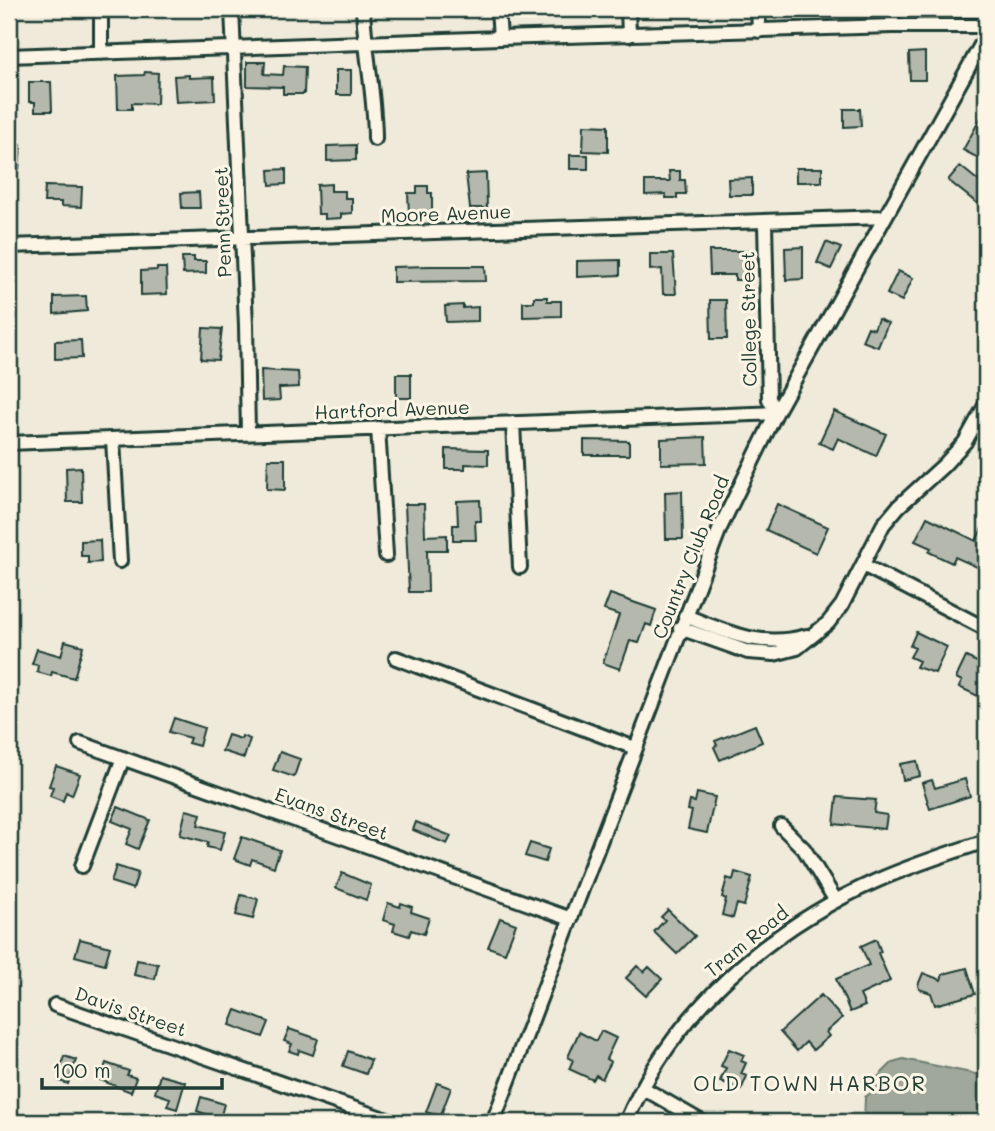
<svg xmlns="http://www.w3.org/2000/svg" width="995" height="1131" viewBox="0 0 995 1131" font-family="Mali,sans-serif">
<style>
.water{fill:#9fa89a;stroke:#6c7d71;stroke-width:2}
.building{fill:#b5b9ad;stroke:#1f3d34;stroke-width:2}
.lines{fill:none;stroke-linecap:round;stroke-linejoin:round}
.minor-casing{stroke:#1f3d34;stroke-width:18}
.minor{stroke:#fcf5e5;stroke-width:12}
.labels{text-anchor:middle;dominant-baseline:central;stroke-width:6;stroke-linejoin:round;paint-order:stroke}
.street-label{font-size:19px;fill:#1f3d34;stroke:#fcf5e5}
.neighbourhood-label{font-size:21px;letter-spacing:2px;fill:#1f3d34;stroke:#fcf5e5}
</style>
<rect width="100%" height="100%" fill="#efeada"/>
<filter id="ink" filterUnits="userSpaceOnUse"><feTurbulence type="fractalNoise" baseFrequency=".0143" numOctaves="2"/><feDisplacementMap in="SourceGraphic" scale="14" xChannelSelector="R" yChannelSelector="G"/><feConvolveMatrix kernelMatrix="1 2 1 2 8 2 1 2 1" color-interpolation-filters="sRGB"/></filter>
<g filter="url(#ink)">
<path class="water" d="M903 1059 986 1076V1122H864L865 1097 875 1090V1080L893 1062Z"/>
<path class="building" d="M925 52V80H910L909 53Z
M247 62H265L264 74 283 75 284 66 305 67 304 94H283V87L247 86Z
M336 70H351V95H336Z
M145 72 158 73 157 104 132 103V109H118L117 76 144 75Z
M189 75V78L214 77 215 100 176 102 174 76Z
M29 82H51L52 111H35V102H29Z
M844 109H860L861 126 844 127Z
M980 119 986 122V148L980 159 963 150Z
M584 125 608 126V152L583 151Z
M9 144 21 145 19 169 9 168Z
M356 145V160L327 161V146Z
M570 155H588V169H570Z
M960 166 986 187V194L978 204 948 180Z
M796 168H822V182H796Z
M286 169V184L270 185 269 170Z
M669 171H680V180H685L686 194H677V198H666V194L645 195V181H670Z
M486 173 487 208H470L466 174Z
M752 178V195H729L728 179Z
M331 184V191H345V198H352V213L341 214V218L325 219V214H318L317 185Z
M45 186 82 187 81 207 61 206V202H44Z
M417 186H428V193H432V213L409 214 408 193H417Z
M199 192 200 208H182L181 193Z
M826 242 841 248 831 269 817 263Z
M803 247V279L786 280 785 248Z
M709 251H750V280H735V275H710Z
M650 254H673L676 294H663L662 269 650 270Z
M182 257H194V261H206V273L183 274Z
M620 260V275L577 277V261Z
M430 266H485L486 281 393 282V267Z
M157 268H166L167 294 141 295V271L157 270Z
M898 271 913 278 902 301 887 294Z
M86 296 87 311 54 314V297Z
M534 297H547V301H561V316L523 317V302H534Z
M710 300H726L727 339H711Z
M463 305V308L478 307V321L446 322 445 306Z
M878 319 888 323 878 347 862 341 868 327 874 329Z
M203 328 222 329 218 360 201 359Z
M81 340 82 358 55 359V341Z
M261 370 298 372 299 387 279 388 280 400 262 401Z
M396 374H411V398H396Z
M834 411 886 434 876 456 838 438 833 449 819 443Z
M705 437 706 463 661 464V439Z
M584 440 629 441V455H584Z
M446 449 488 450V465L465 464V469H446Z
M268 459H285V490L267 489Z
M81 467 82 502H67L66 468Z
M682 491 683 539H666L665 492Z
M480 500 481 521H475L476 540H453V525H458L457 501Z
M405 504H424L425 536 447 535V550H427L428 592H409Z
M777 504 828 527 816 553 766 530Z
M927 517 976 541 986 520V571L955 557 952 563 929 552 931 548 915 541Z
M100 540 101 562 88 563V556H81V541Z
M610 594 656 610 651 626 646 624 639 643 630 641 620 669 603 663 619 615 604 610Z
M916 632 947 647 935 673 916 667 919 661 910 657 915 648 910 646Z
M65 641 83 646 74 678 52 672 51 676 37 672 38 665 32 664 37 649 61 656Z
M966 657 986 666V688L982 698 959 687 962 681 956 678Z
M174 718 204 728 199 746 188 743 190 738 169 732Z
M755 725 762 742 720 760 714 747 717 745 715 741Z
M228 735 241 739 242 736 250 739 244 758 222 751Z
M280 752 300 759 294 777 273 770Z
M917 761 920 776 903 780 900 764Z
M56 766 80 774 72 795 66 792 63 801 50 796 53 787 49 786Z
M965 779 970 796 930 809 922 783 932 780 935 788Z
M697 793 715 797 707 833 688 829 692 811 688 810 690 801 695 802Z
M837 797 876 800 874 813 887 815 885 829 834 824Z
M118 807 150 820 138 849 126 844 132 829 112 821Z
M186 810 201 814 198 825 225 832 220 850 207 847 208 842 180 835Z
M416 822 451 836 447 844 413 830Z
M242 837 280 850 274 867 252 859 250 865 234 859Z
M530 843 549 849 545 862 525 856Z
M116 866 138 873 133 889 111 882Z
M735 872 752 877 744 906 737 904 733 918 722 915 726 899 722 897 727 878 733 880Z
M342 873 371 885 366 900 336 888Z
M241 895 258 899 253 919 236 915Z
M388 903 400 907 401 903 412 907 411 912 429 918 424 934 411 930 409 936 393 931 395 924 383 920Z
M668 910 695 936 677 954 654 932 665 920 661 917Z
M500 918 516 924 505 953 488 947Z
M80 939 110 947 105 964 75 956Z
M876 939 881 952 878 953 890 981 860 995 865 1006 850 1012 836 979 869 965 861 946Z
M137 960 158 964 155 979 134 975Z
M637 966 644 972 649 967 662 979 646 996 626 978Z
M967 968 975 994 935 1005 931 993 919 989 918 985 923 973 941 980 943 974Z
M821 995 842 1018 826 1032 829 1036 813 1050 806 1042 797 1051 780 1032Z
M236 1010 269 1022 263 1037 230 1025Z
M289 1029 318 1039 313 1055 299 1050 298 1054 289 1051 292 1044 284 1041Z
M601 1031 616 1038 606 1059 611 1062 602 1079 596 1075 593 1080 569 1069 573 1060 568 1057 579 1032 596 1041Z
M729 1049 744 1055 741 1061 746 1063 741 1074 747 1076 741 1090 720 1081 726 1068 721 1066Z
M348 1051 371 1060 366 1074 343 1066Z
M64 1056 76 1060 68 1084 59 1081 62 1073 59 1072Z
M106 1063 129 1071 127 1075 136 1078 131 1092 100 1080Z
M160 1075 185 1082 177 1109 167 1106 170 1098 155 1093Z
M437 1083 451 1088 440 1117 426 1112Z
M201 1097 224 1104 220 1119 197 1111Z"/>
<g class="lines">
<defs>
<path id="minor" d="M101 9V53
M232 9 246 325 248 434
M363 9C365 53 375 95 375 139
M498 9 500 38
M628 9 629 35
M758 9 759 31
M892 26 893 9
M9 56 500 38 892 26H986
M9 246 885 217
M513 423 520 567
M378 428 386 555
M113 440 120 561
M9 443 776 413 769 399 765 223
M863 565 986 629
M685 616C729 632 760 649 807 636
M680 628 748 652 774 654 797 648 828 623 842 605 883 525 899 506 944 465 965 442 986 404
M396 658 635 748
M80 743 571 919
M781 826 804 849 836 901
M82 866 123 758
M55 1005 393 1122
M643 1088 702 1122
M493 1122 720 528 776 413 986 36
M626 1122C673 1012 768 929 876 881 912 865 949 853 986 841"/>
</defs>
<use href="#minor" class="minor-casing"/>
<use href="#minor" class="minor"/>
</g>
</g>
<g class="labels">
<g class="street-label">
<text transform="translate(446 213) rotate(-2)">Moore Avenue</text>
<text transform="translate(222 222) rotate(-92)">Penn Street</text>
<text transform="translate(748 319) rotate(-91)">College Street</text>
<text transform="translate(392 409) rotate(-2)">Hartford Avenue</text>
<text transform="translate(690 557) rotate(-68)">Country Club Road</text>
<text transform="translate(332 813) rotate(20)">Evans Street</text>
<text transform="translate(746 941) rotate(-39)">Tram Road</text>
<text transform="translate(131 1011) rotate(19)">Davis Street</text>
</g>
<g class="neighbourhood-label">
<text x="810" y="1082">OLD TOWN HARBOR</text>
</g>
</g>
<rect width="995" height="1131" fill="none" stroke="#fcf5e5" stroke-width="35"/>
<rect x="18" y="18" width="960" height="1096" fill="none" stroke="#1f3d34" stroke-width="2.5" filter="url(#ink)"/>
<path d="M42 1078v10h180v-10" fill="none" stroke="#1f3d34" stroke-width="3.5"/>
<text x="52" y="1078" font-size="21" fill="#1f3d34" stroke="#fcf5e5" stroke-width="5" paint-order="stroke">100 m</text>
</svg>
